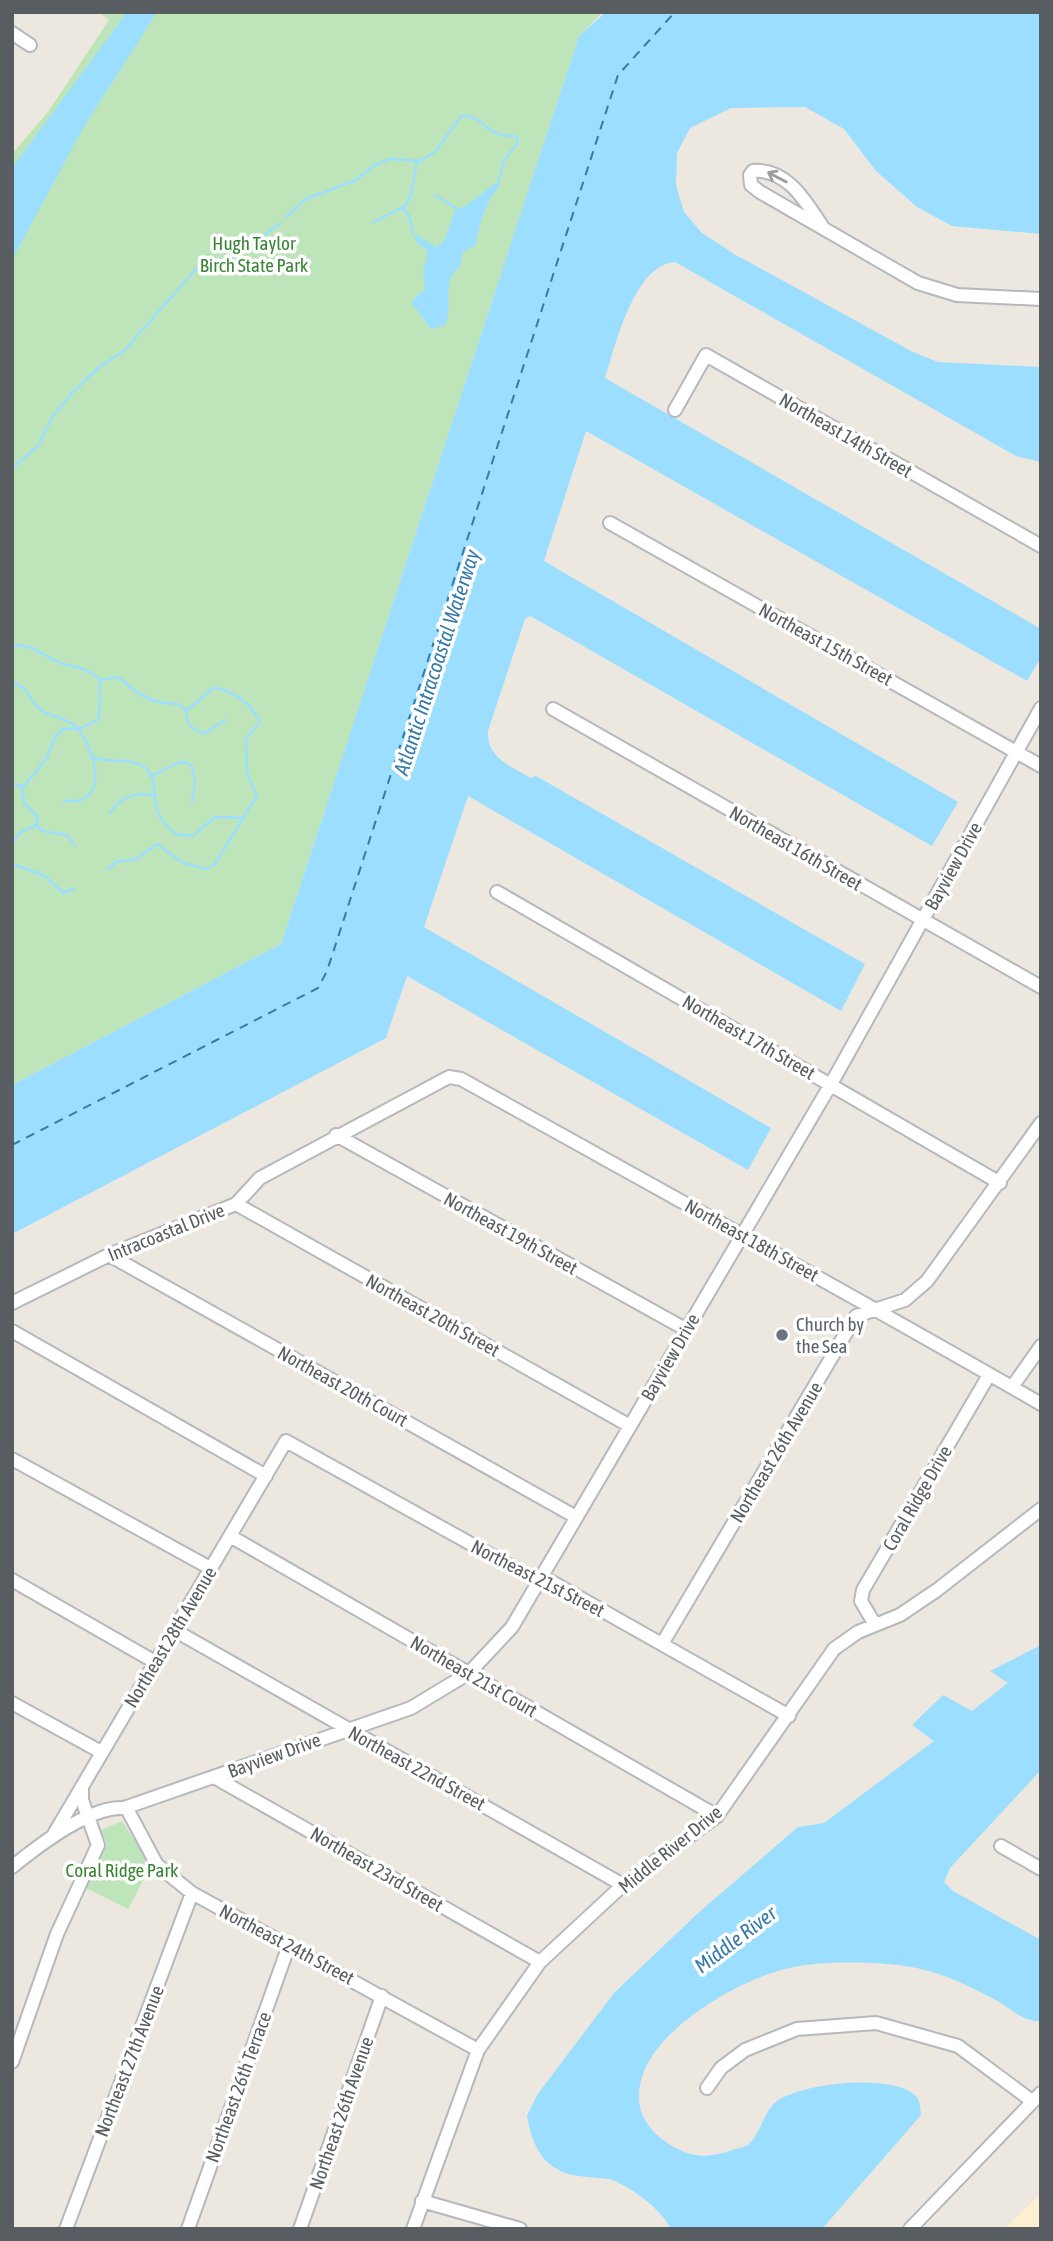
<svg xmlns="http://www.w3.org/2000/svg" width="1053" height="2241" viewBox="0 0 1053 2241" font-family="'Asap Condensed',sans-serif">
<style>
.commercial{fill:#feefd1}
.green{fill:#bee5ba}
.water{fill:#9cdeff}
.lines{fill:none;stroke-linecap:round;stroke-linejoin:round}
.stream{stroke:#9cdeff;stroke-width:2.5}
.ferry{stroke:#367aa9;stroke-width:2;stroke-dasharray:9 7;stroke-linecap:butt}
.minor-casing{stroke:#b5b8bd;stroke-width:16}
.minor{stroke:#fff;stroke-width:12}
.oneway{stroke:#9b9ea0}
.worship-dot{fill:#6b7280;stroke:#fff;stroke-width:2.5}
.labels{text-anchor:middle;dominant-baseline:central;stroke-width:7;stroke-linejoin:round;paint-order:stroke}
.park-label{font-size:19px;fill:#378532;stroke:#fff}
.street-label{font-size:19px;fill:#585d61;stroke:#fff}
.worship-label{font-size:19px;fill:#5b616d;stroke:#fff;text-anchor:start}
.water-label{font-size:21px;font-style:italic;fill:#367aa9;stroke:#fff}
</style>
<rect width="100%" height="100%" fill="#ece8df"/>
<path class="commercial" d="M1041 2193V2229H1004Z"/>
<path class="green" d="M99 12H603L579 36 281 944 12 1085V154L48 112 109 20Z
M122 1821 151 1866 128 1909 86 1888 107 1844 101 1830Z"/>
<path class="water" d="M127 12H157L82 130 12 260V168Z
M606 12H1041V234L952 226 917 207 876 171 844 129 805 107 731 108 690 128 677 153 676 185 684 212 702 233 736 255 913 352 938 362 1041 367V462L1016 456 675 262C634 265 616 344 605 378L1041 629V657L1027 681 586 431 544 561 958 802 932 846 557 631 530 616 525 619 488 731C487 758 510 766 531 778L536 776 865 964 841 1011 468 796 424 927 771 1128 748 1170 407 976 386 1038 12 1234V1085L281 944 579 36Z
M496 183 499 187C487 198 478 227 476 245L463 252 460 267C440 280 454 307 445 325L431 329 411 302 425 289 423 272 428 252 416 241 413 233 436 247 444 241 456 208 464 207Z
M1041 1645V1770L950 1868 944 1882 953 1891 1041 1940V2021C1024 2023 1009 2007 994 1999 973 1988 945 1974 921 1969 889 1961 821 1960 789 1968 740 1979 657 2027 642 2077 633 2107 644 2127 669 2144 692 2159 708 2158 733 2150 737 2148 745 2147 748 2145 761 2134 764 2110 777 2101 802 2083 891 2073 915 2095 921 2100 920 2108 921 2115L822 2229H671C660 2208 634 2189 612 2180 602 2177 590 2178 579 2176 545 2172 532 2147 527 2116L537 2095 614 1993 697 1914 798 1827 824 1823 934 1741 912 1725 943 1695 972 1711 1008 1683 990 1671Z"/>
<g class="lines">
<path class="stream" d="M435 195 456 208
M402 208 409 215 413 233
M286 217 306 199 356 180 373 166 390 159 420 161 436 151 461 116C479 114 484 129 498 134 503 136 512 135 517 137V144L504 160 498 185
M372 223 405 206 411 195 417 161
M12 468 38 446 52 418 71 394 98 368 125 350 195 270 226 264 279 224
M12 645C32 644 37 652 54 660 73 670 82 663 100 680
M100 680 119 677C130 688 144 699 160 702 170 705 178 700 186 711L213 688C232 689 252 704 260 722L246 738 247 773 257 796 214 865 207 869 183 863 157 844 137 859 116 862 108 869
M12 682C35 691 26 699 41 710 51 717 66 718 75 726 89 739 104 779 89 795 83 802 73 801 64 801
M186 712C186 725 193 729 204 734L225 720
M93 757C109 764 129 757 143 766 160 778 151 797 158 813 162 821 169 828 176 834L193 836 215 817 243 818
M150 776C159 773 163 770 171 766 199 751 196 785 192 801
M12 784 24 786 46 759 55 737 63 729 81 728 99 719 100 681
M110 813C122 795 134 793 155 795
M36 825 42 831 67 835 75 846
M14 842 19 833 36 825 38 817 24 803 22 787
M12 864 45 876 63 893 74 889"/>
<path class="ferry" d="M12 1145 318 988 327 971 618 75 675 12"/>
<defs>
<path id="minor" d="M12 33 30 45
M822 226C806 202 787 168 753 171L750 175 751 185 760 192 918 283 957 295 1041 299
M675 410 706 355 1041 546
M610 523 1041 766
M553 709 1041 987
M497 892 1000 1183
M336 1135 687 1330
M236 1204 630 1426
M109 1255 576 1517
M12 1303 109 1255 236 1204 260 1178 449 1077 461 1079C655 1187 849 1293 1041 1404
M12 1331 266 1476
M1012 1387 1041 1346
M12 1459 210 1568
M230 1536 717 1816
M12 1580 155 1662
M874 1623 861 1601 863 1590 989 1375
M174 1630 623 1885
M662 1644 856 1316 905 1300 927 1281 1041 1123
M12 1703 101 1752
M214 1777 540 1962
M126 1807 157 1865 192 1893 478 2050
M54 1834 286 1441 525 1574 543 1577 789 1716
M1001 1846 1041 1869
M12 1867C38 1846 89 1806 124 1808L411 1708 469 1673 512 1627 831 1084 1041 708
M12 2062 57 1934 98 1845 82 1800V1788
M707 2088 721 2068 745 2050 797 2029 876 2023 958 2046 1032 2101
M422 2201 520 2229
M66 2229 192 1893
M188 2229 289 1945
M300 2229 382 1996
M413 2229 478 2050 540 1962 623 1885 717 1816 834 1649 858 1632 900 1615 937 1590 1041 1509
M910 2229 1041 2093"/>
</defs>
<use href="#minor" class="minor-casing"/>
<use href="#minor" class="minor"/>
</g>
<defs><path id="oneway-shaft" d="M-6 0H5M1.5-3L5.5 0L1.5 3" fill="none" stroke-width="1.6" stroke-linecap="round" stroke-linejoin="round" transform="scale(1.75)"/></defs>
<use class="oneway" href="#oneway-shaft" transform="translate(777 177) rotate(-152)"/>
<circle class="worship-dot" cx="782" cy="1335" r="7"/>
<g class="labels">
<g class="park-label">
<text x="254" y="243">Hugh Taylor<tspan x="254" dy="22">Birch State Park</tspan></text>
<text x="122" y="1870">Coral Ridge Park</text>
</g>
<g class="street-label">
<text transform="translate(846 435) rotate(30)">Northeast 14th Street</text>
<text transform="translate(826 644) rotate(29)">Northeast 15th Street</text>
<text transform="translate(796 848) rotate(30)">Northeast 16th Street</text>
<text transform="translate(953 866) rotate(-61)">Bayview Drive</text>
<text transform="translate(749 1037) rotate(30)">Northeast 17th Street</text>
<text transform="translate(166 1232) rotate(-22)">Intracoastal Drive</text>
<text transform="translate(511 1233) rotate(29)">Northeast 19th Street</text>
<text transform="translate(752 1240) rotate(29)">Northeast 18th Street</text>
<text transform="translate(433 1315) rotate(29)">Northeast 20th Street</text>
<text transform="translate(670 1357) rotate(-60)">Bayview Drive</text>
<text transform="translate(343 1386) rotate(29)">Northeast 20th Court</text>
<text transform="translate(776 1452) rotate(-59)">Northeast 26th Avenue</text>
<text transform="translate(917 1498) rotate(-60)">Coral Ridge Drive</text>
<text transform="translate(538 1578) rotate(27)">Northeast 21st Street</text>
<text transform="translate(170 1637) rotate(-59)">Northeast 28th Avenue</text>
<text transform="translate(474 1676) rotate(30)">Northeast 21st Court</text>
<text transform="translate(274 1755) rotate(-20)">Bayview Drive</text>
<text transform="translate(417 1768) rotate(29)">Northeast 22nd Street</text>
<text transform="translate(670 1849) rotate(-39)">Middle River Drive</text>
<text transform="translate(377 1869) rotate(30)">Northeast 23rd Street</text>
<text transform="translate(287 1944) rotate(28)">Northeast 24th Street</text>
<text transform="translate(129 2061) rotate(-69)">Northeast 27th Avenue</text>
<text transform="translate(238 2087) rotate(-70)">Northeast 26th Terrace</text>
<text transform="translate(341 2113) rotate(-71)">Northeast 26th Avenue</text>
</g>
<g class="worship-label">
<text x="796" y="1324">Church by<tspan x="796" dy="22">the Sea</tspan></text>
</g>
<g class="water-label">
<text transform="translate(436 662) rotate(-72)">Atlantic Intracoastal Waterway</text>
<text transform="translate(735 1939) rotate(-37)">Middle River</text>
</g>
</g>
<rect width="1053" height="2241" fill="none" stroke="#585d61" stroke-width="28"/>
</svg>
